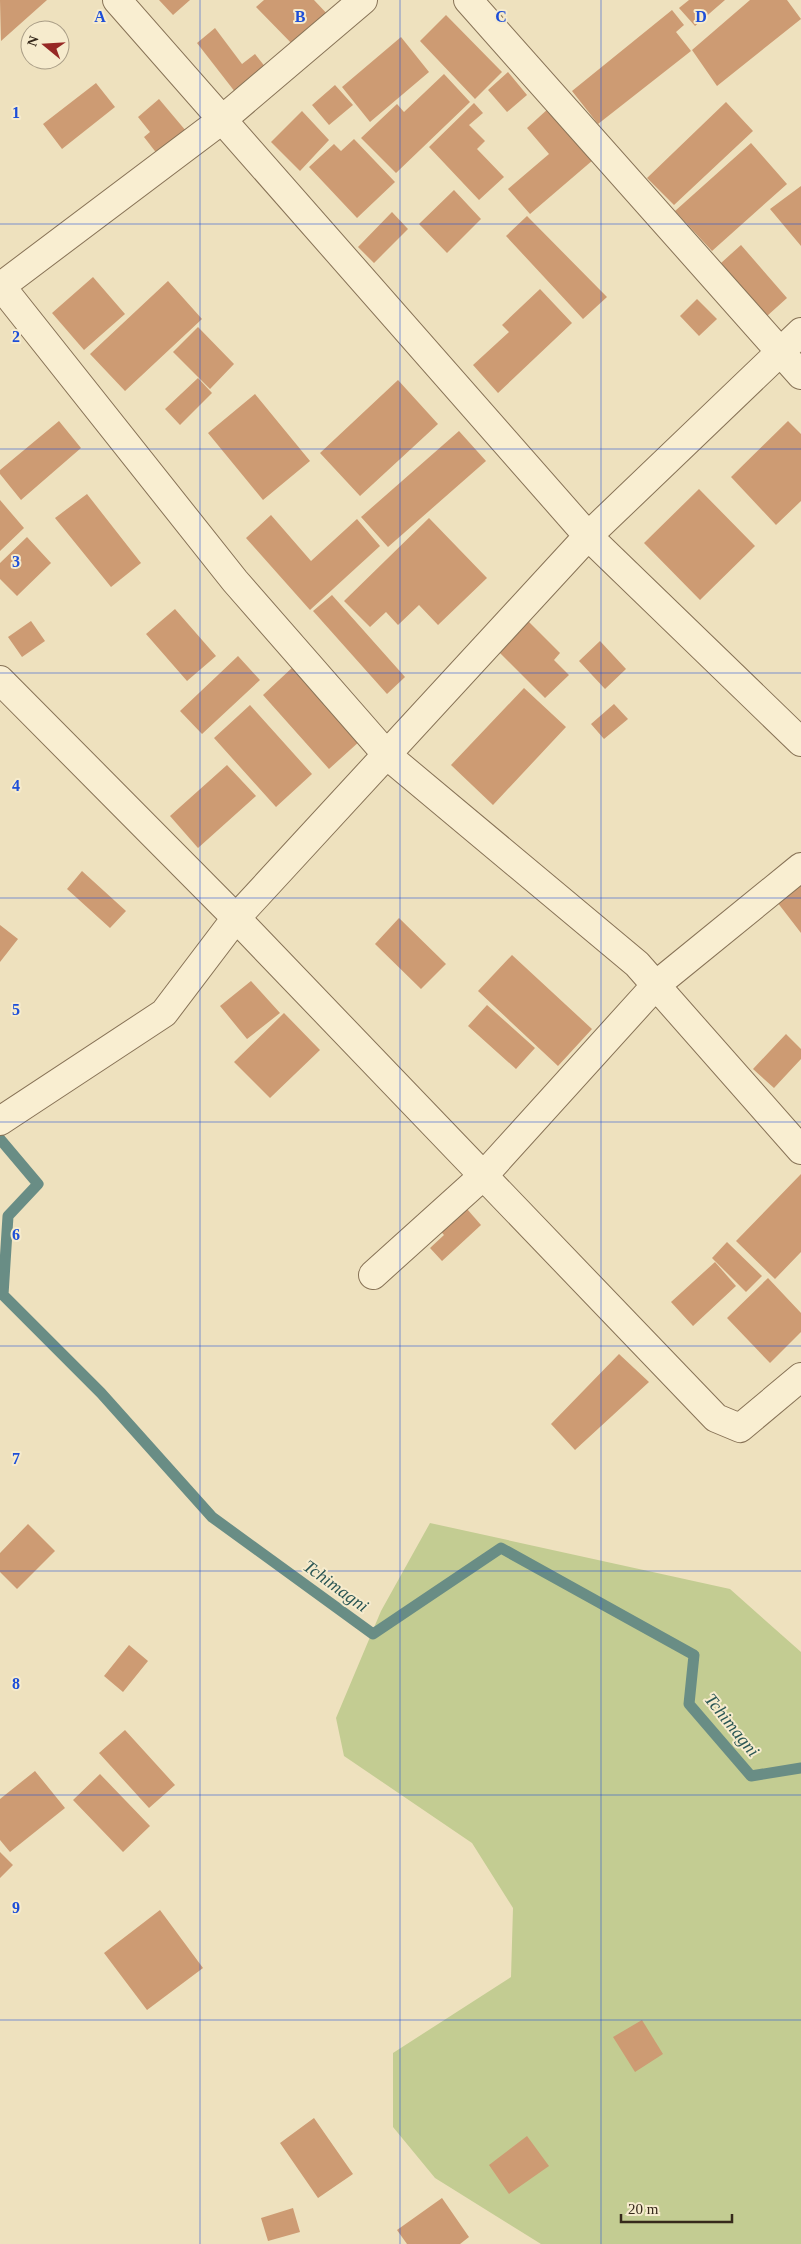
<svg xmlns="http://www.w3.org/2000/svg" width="801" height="2244" viewBox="0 0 801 2244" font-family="'Times New Roman',serif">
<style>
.green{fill:#c3cc92}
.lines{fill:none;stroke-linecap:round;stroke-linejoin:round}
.stream{stroke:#698d85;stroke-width:11}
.building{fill:#cd9b73}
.street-casing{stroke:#877256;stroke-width:30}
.street{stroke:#f9eed1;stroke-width:28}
.grid{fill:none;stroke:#1d4ed8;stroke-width:1;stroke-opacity:0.55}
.labels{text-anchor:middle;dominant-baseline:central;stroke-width:4;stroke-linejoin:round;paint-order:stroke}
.water-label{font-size:18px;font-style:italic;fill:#2a5654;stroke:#f6ebcd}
.grid-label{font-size:16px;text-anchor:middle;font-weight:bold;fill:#1d4ed8;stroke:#f6ebcd;stroke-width:4;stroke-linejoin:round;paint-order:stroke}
</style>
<rect width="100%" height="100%" fill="#eee1be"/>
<path class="green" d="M430 1523 730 1589 801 1652V2244H541L435 2178 393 2127V2053L511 1977 513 1908 472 1843 344 1756 336 1718 381 1611Z"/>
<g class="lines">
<path class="stream" d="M0 1139 38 1184 8 1216 3 1295 101 1393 212 1517 373 1634 501 1548 694 1655 689 1704 751 1776 801 1768"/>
</g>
<path class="building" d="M0 0H47L1 41Z
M159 0H190L173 15Z
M264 0H314L331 18 298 50 256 7Z
M689 0H725L695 26 679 8Z
M750 0H787L801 19 717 86 692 50Z
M672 10 684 25 676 32 691 51 598 124 572 91Z
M446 15 502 72 475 99 420 41Z
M215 28 242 64 255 54 270 73 239 97 197 43Z
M401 37 429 72 370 122 342 87Z
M508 72 527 95 507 112 488 90Z
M444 74 470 102 396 173 361 138 397 104 404 112Z
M96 83 115 107 62 149 43 124Z
M335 85 353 105 329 125 312 105Z
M159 99 186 131 158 155 144 137 150 132 138 117Z
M726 102 753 131 674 205 647 178Z
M474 103 483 113 469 125 485 141 477 149 504 177 479 200 429 147Z
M549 108 593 160 530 214 508 189 549 154 527 128Z
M302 111 329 140 300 171 271 142Z
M354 139 395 182 357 218 309 167 334 144 341 151Z
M751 143 787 184 712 251 675 211Z
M801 186V246L770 209Z
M454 190 481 219 447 253 419 224Z
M392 212 408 229 374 263 358 247Z
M527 216 607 297 583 319 506 236Z
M741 245 787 298 767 316 721 263Z
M93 277 125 314 84 350 52 313Z
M168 281 202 319 125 391 90 354Z
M540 289 572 323 498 393 473 365 509 332 502 325Z
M697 299 717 319 699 336 680 316Z
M198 327 234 364 210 389 173 352Z
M198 378 212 393 180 425 165 409Z
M398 380 438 424 360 496 320 453Z
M255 394 310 461 263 500 208 433Z
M59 421 81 448 21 500 0 474V470Z
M788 421 801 434V501L776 525 731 477Z
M459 431 486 461 388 547 361 517Z
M699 489 755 546 700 600 644 543Z
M87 494 141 563 111 587 55 518Z
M0 500 24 528 0 551Z
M271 515 311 561 357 519 380 546 310 610 246 538Z
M429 518 487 578 438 625 419 605 398 625 386 612 370 627 344 601Z
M27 537 51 563 17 596 0 579V563Z
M332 595 405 677 387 694 313 611Z
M175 609 216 656 187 681 146 634Z
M527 620 560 653 554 660 569 675 545 698 496 649Z
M31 621 45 641 22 657 8 637Z
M600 641 626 669 605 689 579 661Z
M238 656 260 680 202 734 180 711Z
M294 666 361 740 329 769 263 695Z
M524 688 566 727 493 805 451 765Z
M614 704 628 719 604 739 591 724Z
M250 705 312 774 276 807 214 738Z
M227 765 256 796 198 848 170 816Z
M82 871 126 911 110 928 67 889Z
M801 877V933L774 898Z
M399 918 446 964 421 989 375 944Z
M0 925 18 939 0 962Z
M512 955 592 1029 558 1066 478 991Z
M251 981 280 1013 247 1039 220 1006Z
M487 1005 535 1048 516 1069 468 1026Z
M284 1013 320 1050 270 1098 234 1062Z
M786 1034 801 1049V1059L774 1088 753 1069Z
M801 1174V1252L775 1279 736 1241Z
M460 1201 481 1225 442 1261 430 1248 444 1235 435 1225Z
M727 1242 762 1276 746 1292 712 1258Z
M715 1262 736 1286 693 1326 671 1302Z
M768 1278 801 1313V1332L770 1363 727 1318Z
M619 1354 649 1382 575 1450 551 1424Z
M28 1524 55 1551 17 1589 0 1572V1553Z
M129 1645 148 1661 123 1692 104 1676Z
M125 1730 175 1785 149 1808 99 1753Z
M35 1771 65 1808 10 1852 0 1840V1799Z
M100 1774 150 1826 123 1852 73 1800Z
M0 1852 13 1865 0 1878Z
M160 1910 203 1968 147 2010 104 1953Z
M642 2020 663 2054 635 2072 613 2037Z
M314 2118 353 2174 318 2198 280 2143Z
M527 2136 549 2166 509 2194 489 2165Z
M442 2198 469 2237 460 2244H407L397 2230Z
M293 2208 300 2232 268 2241 261 2218Z"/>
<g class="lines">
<defs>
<path id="street" d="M117 0 588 536 801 742
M468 0 801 375
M0 285 235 581 388 756 637 964 801 1150
M0 287 223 119 363 0
M0 680 236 918 716 1418 740 1428 801 1377
M0 1121 164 1013 236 918 588 536 801 332
M373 1275 484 1175 656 985 801 867"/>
</defs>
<use href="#street" class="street-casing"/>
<use href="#street" class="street"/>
</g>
<path class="grid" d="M200 0V2244M400 0V2244M601 0V2244M0 224H801M0 449H801M0 673H801M0 898H801M0 1122H801M0 1346H801M0 1571H801M0 1795H801M0 2020H801"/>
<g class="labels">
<g class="water-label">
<text transform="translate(336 1586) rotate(36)">Tchimagni</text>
<text transform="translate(732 1725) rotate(51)">Tchimagni</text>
</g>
</g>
<g class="grid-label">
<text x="100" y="22">A</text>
<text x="300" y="22">B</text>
<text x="501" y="22">C</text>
<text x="701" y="22">D</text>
<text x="16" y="118">1</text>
<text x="16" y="342">2</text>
<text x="16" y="567">3</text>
<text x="16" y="791">4</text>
<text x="16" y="1015">5</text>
<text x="16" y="1240">6</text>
<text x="16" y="1464">7</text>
<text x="16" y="1689">8</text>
<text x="16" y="1913">9</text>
</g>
<g transform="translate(45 45) rotate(288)"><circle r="24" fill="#f6ebcd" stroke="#a99d86"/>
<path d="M0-4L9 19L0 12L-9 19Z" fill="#962825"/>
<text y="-8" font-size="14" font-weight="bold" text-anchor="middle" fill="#36291b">N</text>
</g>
<path d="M621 2214v8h111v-8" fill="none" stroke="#36291b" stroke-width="2.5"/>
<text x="628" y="2214" font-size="15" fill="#36291b" stroke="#f6ebcd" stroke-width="4" paint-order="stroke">20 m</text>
</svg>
